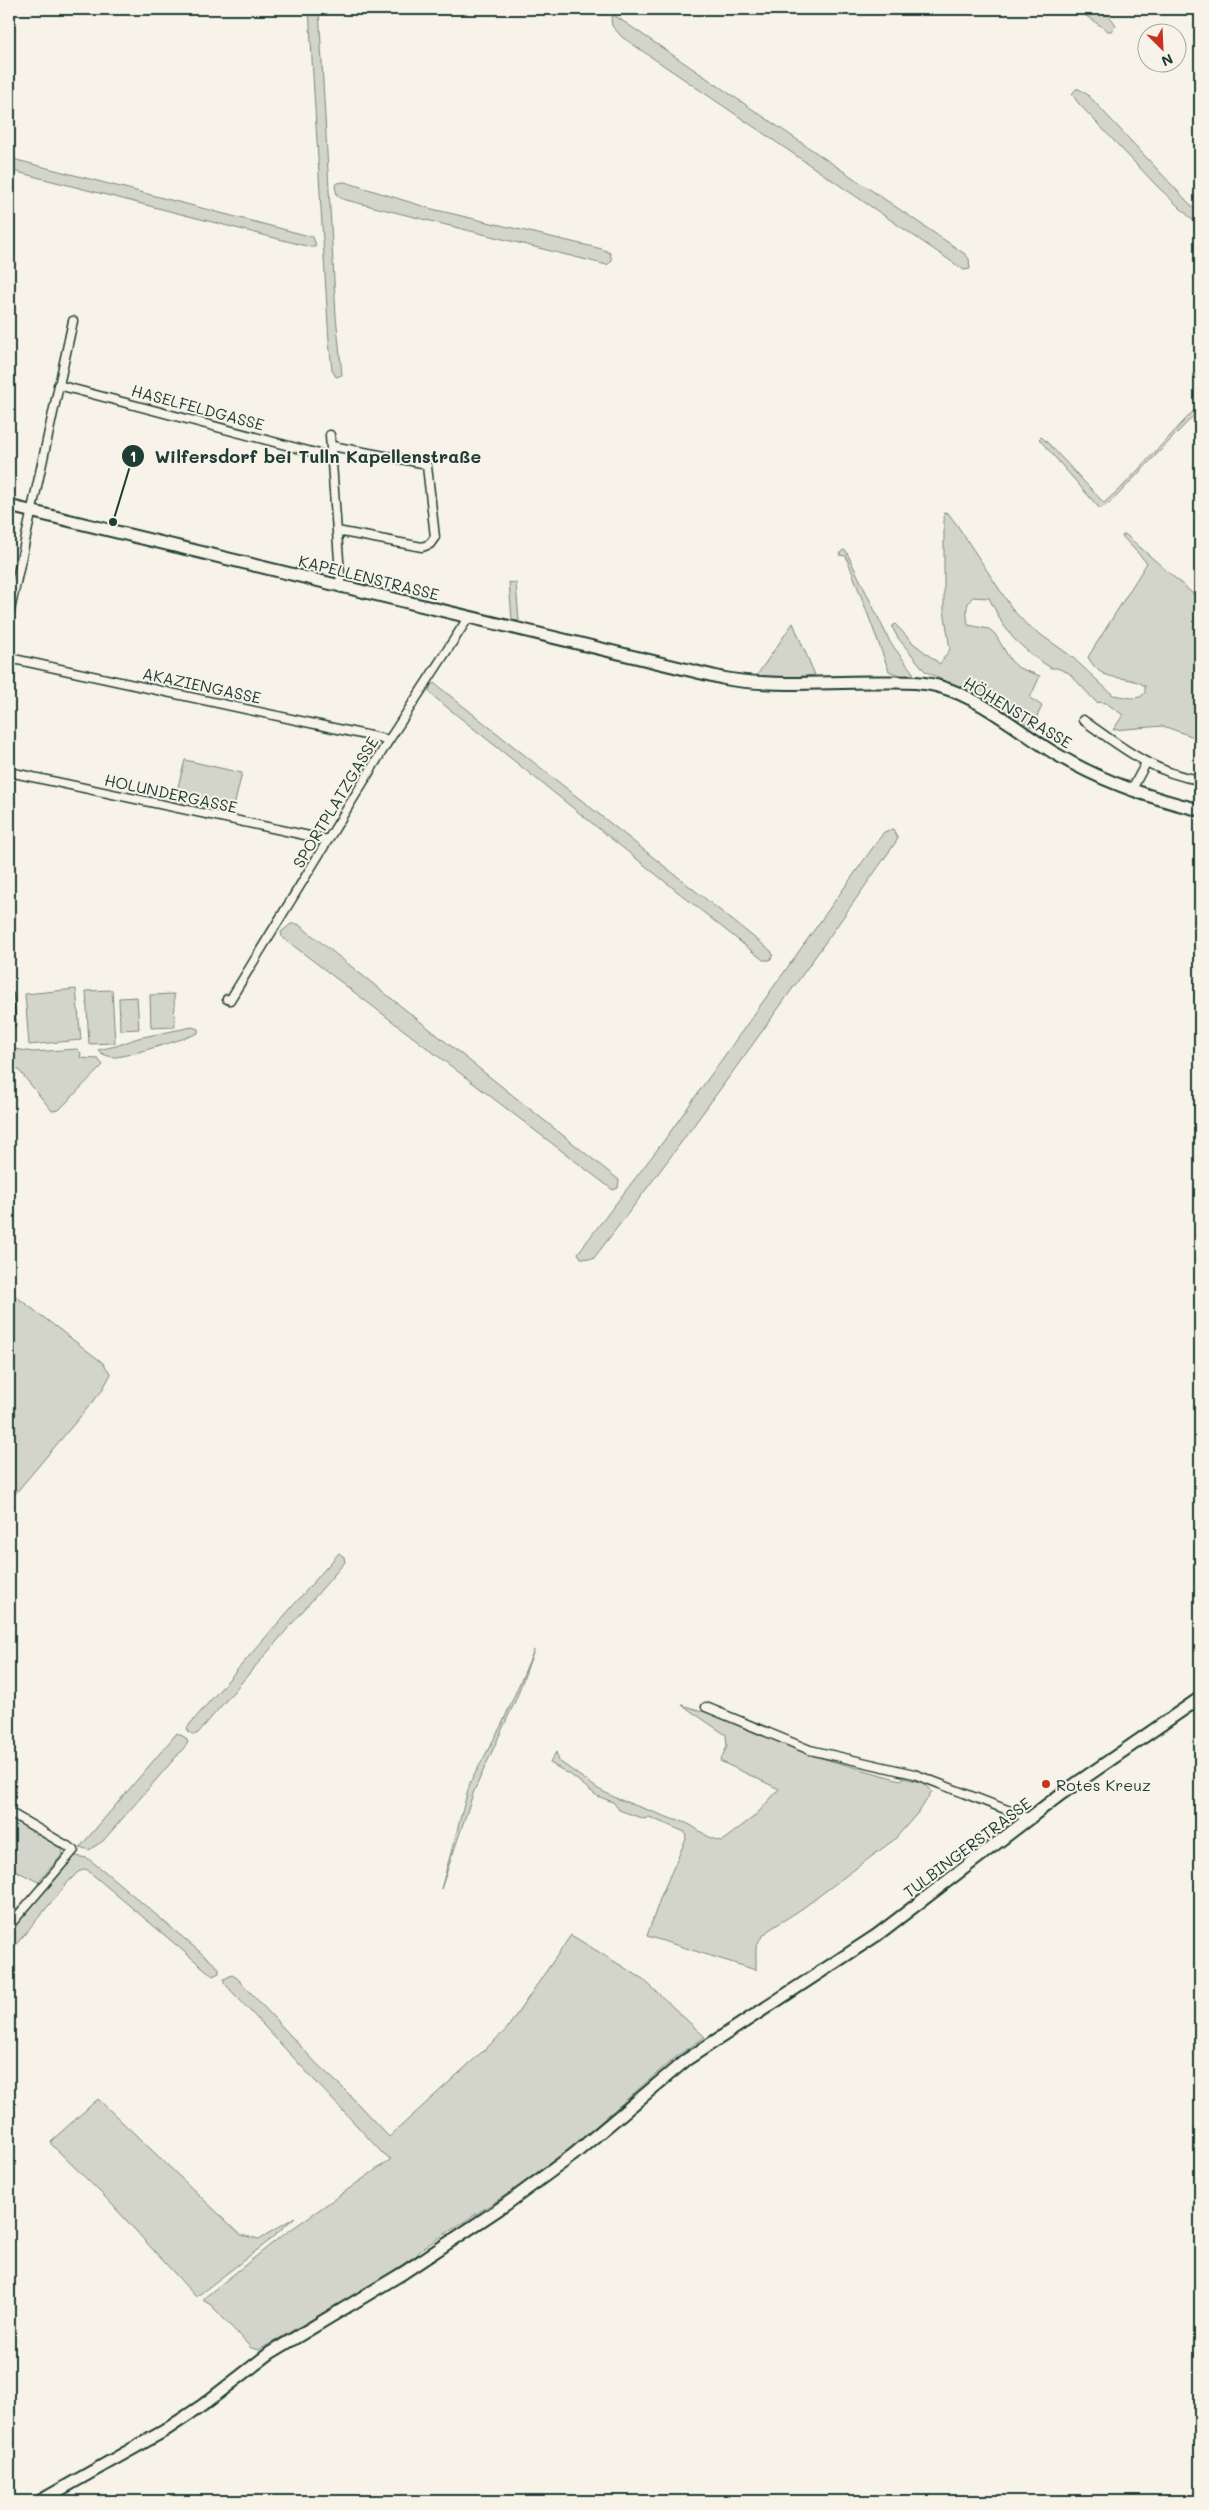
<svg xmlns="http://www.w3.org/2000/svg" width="1209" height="2510" viewBox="0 0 1209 2510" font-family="Mali,sans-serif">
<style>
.green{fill:#d3d5ca;stroke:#79897f}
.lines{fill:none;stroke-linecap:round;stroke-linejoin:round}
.street-casing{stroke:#1f3d34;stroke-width:11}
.secondary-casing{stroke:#1f3d34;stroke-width:15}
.street{stroke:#f7f3e8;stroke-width:8}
.secondary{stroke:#f7f3e8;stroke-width:11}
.poi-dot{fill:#c8321e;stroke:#f7f3e8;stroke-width:2}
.labels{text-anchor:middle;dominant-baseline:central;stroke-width:4;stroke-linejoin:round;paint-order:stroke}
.street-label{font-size:16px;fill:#1f3d34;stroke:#f7f3e8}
.poi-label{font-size:16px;fill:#1f3d34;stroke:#f7f3e8;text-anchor:start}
.leader{fill:none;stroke:#1f3d34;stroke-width:2}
.callout-dot{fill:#1f3d34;stroke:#f7f3e8;stroke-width:2}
.mark-label{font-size:15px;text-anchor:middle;font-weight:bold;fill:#fff}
.callout-label{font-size:18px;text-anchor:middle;font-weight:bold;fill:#1f3d34;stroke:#f7f3e8;stroke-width:4;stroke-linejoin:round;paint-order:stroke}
</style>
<rect width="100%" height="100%" fill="#f7f3e8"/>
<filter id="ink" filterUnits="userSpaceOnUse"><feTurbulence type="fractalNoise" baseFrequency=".02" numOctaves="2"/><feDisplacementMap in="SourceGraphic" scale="10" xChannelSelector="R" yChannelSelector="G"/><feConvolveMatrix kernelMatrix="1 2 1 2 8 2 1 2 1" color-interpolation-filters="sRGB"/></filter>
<g filter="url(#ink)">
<path class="green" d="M309 9H319L336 316 342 375 336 377 332 370 329 341Z
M1076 9C1090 9 1109 9 1116 26L1111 31H1108Z
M614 15 965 254 969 259 970 269 964 270 622 37 612 26 611 18Z
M1076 89H1079L1088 95 1200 215V227L1157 186 1079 104 1072 94Z
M9 158 313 237 316 245 315 247H310L9 170Z
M345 182 432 209 602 249 610 253 612 261 607 265 342 199 337 195 335 186 337 183Z
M1200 404V409L1112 501 1100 509 1039 439 1041 437 1046 441 1104 503 1124 485Z
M944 512 948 513 957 525 1013 610 1027 625 1071 656 1113 695 1132 698 1140 697 1145 693V686C1124 672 1103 686 1088 657L1147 563 1122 536 1125 534 1200 600V732L1194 737 1163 726 1113 730 1123 715 1106 703 1096 702 1069 673 1057 668H1051L1033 656 1014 639 1002 623 989 598 973 597C964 604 967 615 968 625L989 629 995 634 1011 661 1019 668 1040 676 1030 698 1042 706 1032 727 925 671 898 638 892 627 895 624 913 643 940 664 950 649 944 610Z
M843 550 846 551 890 642 914 674 901 676 889 671 846 556 839 555Z
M509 582 516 583 519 621 512 620Z
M793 623 815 675 766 680 755 678Z
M434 683 771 951 773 955 770 960H763L438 700 429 692 430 686Z
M185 760 242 773 232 815 174 802Z
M893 829 898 839C800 979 701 1119 597 1254L593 1259 581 1258 578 1253 663 1142 884 832Z
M291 924H298L619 1180 618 1188 613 1190 282 937 281 932Z
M76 989 81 1040 29 1045 25 994Z
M112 990 115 1043 89 1044 86 991Z
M174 994 175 1027 151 1028 150 995Z
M137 997 139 1029 120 1030 119 998Z
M192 1027 198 1029V1033C192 1037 121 1058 115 1057 109 1057 101 1054 98 1050L116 1046 138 1038Z
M9 1048 33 1052 77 1049 81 1053 80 1058 98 1059 103 1065 59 1110 52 1111 18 1069 12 1071 9 1069Z
M9 1291 102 1362 111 1374 101 1392 9 1501Z
M339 1553 344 1557 345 1562 198 1733 194 1735 189 1732 187 1728 190 1724Z
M534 1650 516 1699 474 1791 441 1889 470 1783 502 1724Z
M682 1705 722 1717 814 1756 900 1780 904 1778 924 1783 932 1791 921 1809 895 1839 803 1908 769 1930 760 1939 756 1947V1970L647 1936 661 1896 686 1839 685 1832 649 1817 644 1819 619 1810 613 1802 597 1796 571 1775 550 1763 556 1752 559 1761 598 1789 618 1799 675 1820C693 1821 705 1840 722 1841L755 1816 779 1789 720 1761 727 1746 726 1735Z
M177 1733 186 1738 188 1743 103 1841 89 1850 80 1847Z
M9 1817 62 1849 63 1854 38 1882 9 1867Z
M76 1856 87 1858 103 1870 219 1968V1973L213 1976 86 1869 78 1872 69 1881 9 1953V1930L73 1857Z
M571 1935 643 1979 705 2037 677 2056 574 2145 515 2189 420 2250 417 2255 373 2284 259 2350 251 2348 211 2305 204 2301V2298L279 2238 391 2159 384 2155 224 1983V1979L232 1975 237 1978 317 2064 343 2088 389 2137 506 2030Z
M98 2099 241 2235 259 2239 295 2217 265 2244 196 2297 106 2198 51 2144V2141Z"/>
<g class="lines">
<defs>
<path id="street" d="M58 385 331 457
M330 435 341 588
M332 446 422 463 427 466 435 537 430 544 422 547 337 531
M9 615 73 321
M9 658 389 740
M1083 720C1121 747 1153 773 1200 780
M9 772 328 840
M1131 791 1146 763
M9 996 11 1023
M227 999 230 1000 389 740 468 618
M706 1707 810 1750 914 1774 1031 1819
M9 1812 74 1850 9 1926"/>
<path id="secondary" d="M9 506 722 678C775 688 828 681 881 682 901 682 922 681 941 687 981 698 1021 733 1056 754 1101 781 1150 798 1200 810
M40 2501 164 2431 203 2405 270 2353 403 2273 505 2205 573 2155 686 2060 877 1935 1061 1794 1200 1698"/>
</defs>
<use href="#street" class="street-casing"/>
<use href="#secondary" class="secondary-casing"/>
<use href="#street" class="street"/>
<use href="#secondary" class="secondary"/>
</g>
</g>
<circle class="poi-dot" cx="1046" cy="1784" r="5"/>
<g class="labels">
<g class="street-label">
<text transform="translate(198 407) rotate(15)">HASELFELDGASSE</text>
<text transform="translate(369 577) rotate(14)">KAPELLENSTRASSE</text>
<text transform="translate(202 685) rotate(12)">AKAZIENGASSE</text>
<text transform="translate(1018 712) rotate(31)">HÖHENSTRASSE</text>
<text transform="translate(171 793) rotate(12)">HOLUNDERGASSE</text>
<text transform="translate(335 802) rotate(-59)">SPORTPLATZGASSE</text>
<text transform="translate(967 1847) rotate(-37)">TULBINGERSTRASSE</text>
</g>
<g class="poi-label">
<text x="1056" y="1784">Rotes Kreuz</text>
</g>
</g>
<path class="leader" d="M113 522L133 456"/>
<g class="callout-dot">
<circle cx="113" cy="522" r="5"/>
<circle cx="133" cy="456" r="12"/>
</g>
<g class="mark-label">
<text x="133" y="462">1</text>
</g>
<g class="callout-label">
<text x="318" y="463">Wilfersdorf bei Tulln Kapellenstraße</text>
</g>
<rect width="1209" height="2510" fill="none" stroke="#f7f3e8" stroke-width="30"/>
<rect x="15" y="15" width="1179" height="2480" fill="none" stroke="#1f3d34" stroke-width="2" filter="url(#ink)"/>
<g transform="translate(1162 48) rotate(156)"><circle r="24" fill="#f7f3e8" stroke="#a1aaa0"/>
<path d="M0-4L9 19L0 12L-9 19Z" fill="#c8321e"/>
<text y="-8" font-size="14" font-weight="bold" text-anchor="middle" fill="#1f3d34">N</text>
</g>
</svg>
